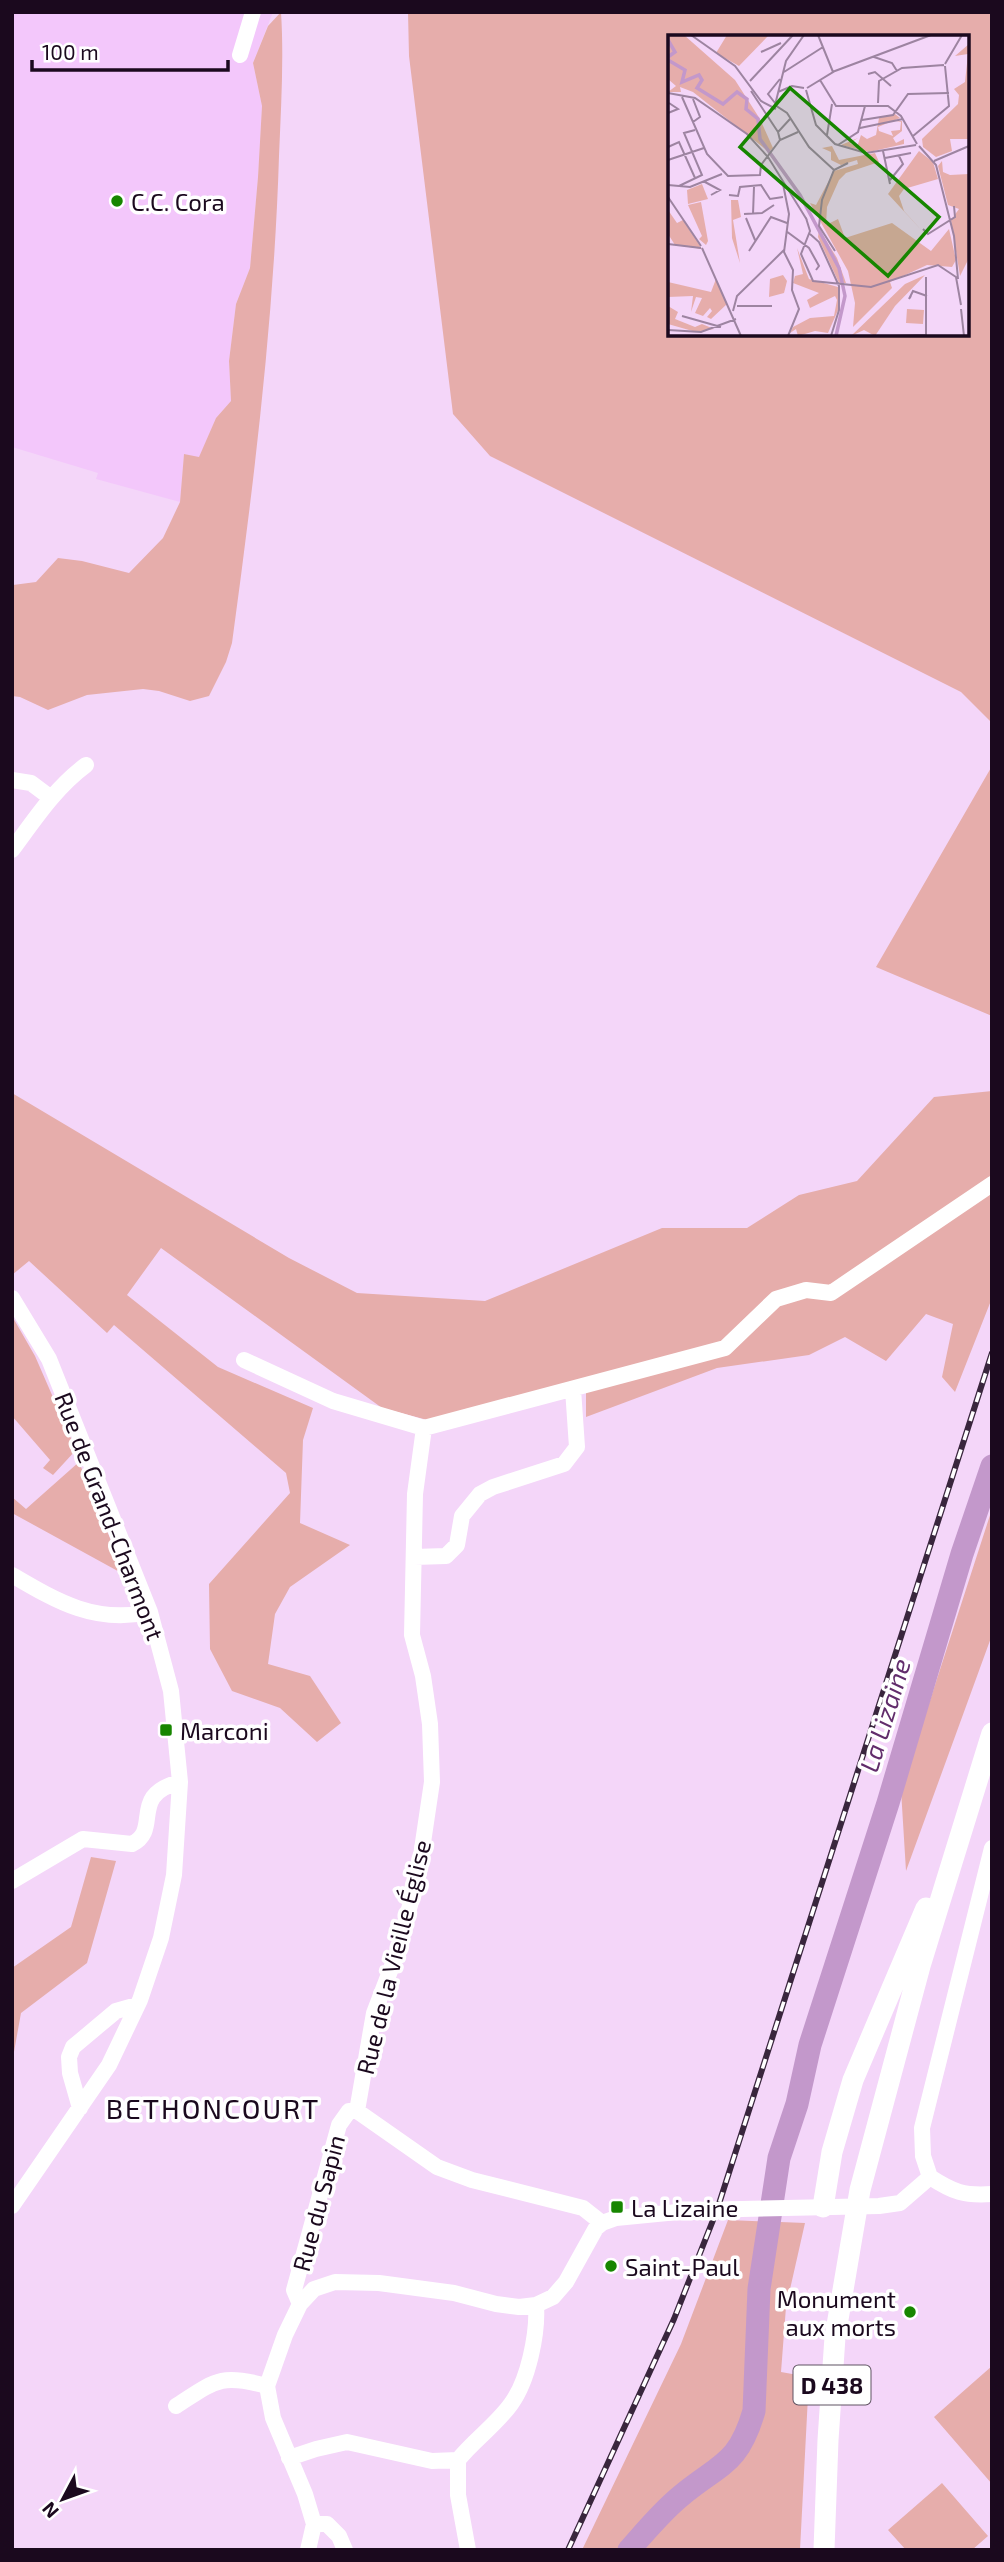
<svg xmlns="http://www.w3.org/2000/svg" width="1004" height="2562" viewBox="0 0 1004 2562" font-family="'Exo 2',sans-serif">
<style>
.built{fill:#f3c7fb}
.green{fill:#e6adab;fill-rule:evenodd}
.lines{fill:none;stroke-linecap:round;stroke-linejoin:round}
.river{stroke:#c398cb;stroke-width:23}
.minor{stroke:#fff;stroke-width:16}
.major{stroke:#fff;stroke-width:21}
.rail-casing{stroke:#39263d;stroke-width:6}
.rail{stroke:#fff;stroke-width:3.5;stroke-dasharray:10;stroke-linecap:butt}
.poi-dot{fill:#178600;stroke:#fff;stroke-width:2.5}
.labels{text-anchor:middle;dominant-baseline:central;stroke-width:7;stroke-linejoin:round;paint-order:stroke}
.shield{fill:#fff;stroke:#5f5362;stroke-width:2}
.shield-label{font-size:23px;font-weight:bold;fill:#1b091e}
.poi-label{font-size:24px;fill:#1b091e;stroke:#fff;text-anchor:start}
.street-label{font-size:24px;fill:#1b091e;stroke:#fff}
.water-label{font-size:26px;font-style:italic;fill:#622d6c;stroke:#fff}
.quarter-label{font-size:28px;letter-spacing:2px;fill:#1b091e;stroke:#fff}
.inset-river{fill:none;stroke:#c398cb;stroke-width:3.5}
.inset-road{fill:none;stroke:#9d84a1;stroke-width:2}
.view{fill:#178600;fill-opacity:0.15;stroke:#178600;stroke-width:3.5}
.inset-edge{fill:none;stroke:#1b091e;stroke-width:3.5}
</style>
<rect width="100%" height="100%" fill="#f4d6f9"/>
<path class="built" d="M12 12H273L253 63 262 106 258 177 250 268 236 304 229 361 231 401 216 418 199 458 184 454 180 502 96 479 98 473 12 447Z"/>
<path class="green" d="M281 12C284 59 281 108 279 156 274 319 254 481 232 643L226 662 209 696 190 701 159 691 143 689 87 695 48 710 20 697 12 696V579L13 585 36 582 58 558 82 561 129 573 163 538 180 502 184 454 199 457 216 418 231 401 229 361 236 304 250 268 258 177 262 106 253 63 268 26Z
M408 12H992V723L961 692 490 456 453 414 409 56ZM670 37H967V334H670Z
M992 766V1016L876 967Z
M992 1091V1298L955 1392 942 1377 953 1324 926 1314 886 1361 845 1337 809 1355 717 1368 586 1417V1382L435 1422 382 1408 161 1248 127 1295 218 1367 313 1408 303 1440 300 1523 350 1545 290 1587 275 1614 268 1664 310 1676 341 1723 317 1742 280 1708 232 1691 210 1649 209 1584 290 1493 286 1473 114 1325 107 1333 29 1261 12 1275V1093L289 1258 357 1293 485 1301 662 1228H747L799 1195 857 1181 934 1097Z
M12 1316 35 1356 76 1450 53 1475 43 1468 50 1460 12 1416Z
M79 1462 125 1575 12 1513V1497L26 1509Z
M992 1509V1635L906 1871 901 1790Z
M91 1857 116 1861 87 1963 21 2013 12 2063V1968L71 1927Z
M728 2220 805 2223 786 2307 781 2372 809 2377 800 2550H582L681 2344Z
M992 2366V2484L934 2417Z
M942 2483 988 2536 972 2550H906L888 2530Z"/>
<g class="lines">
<path class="river" d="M629 2550C646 2531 662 2511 682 2495 721 2463 738 2465 754 2411L759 2289 779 2158 797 2104 810 2045 888 1803 962 1554 992 1466"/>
<path class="minor" d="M240 55 253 12
M12 780 31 783 51 798
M12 850C35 819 55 788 86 765
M12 1298 49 1359 150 1612 171 1691 180 1782 174 1875 161 1938 140 2000 109 2065 12 2206
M244 1360 333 1401 424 1428 725 1348 776 1299 806 1290 831 1293 992 1184
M414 1557 446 1556 457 1545 462 1516 480 1494 493 1487 564 1464 577 1447 573 1389
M12 1575C58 1602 95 1624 150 1612
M12 1881 83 1839 132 1844C162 1829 128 1795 180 1782
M80 2108 70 2073 69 2057 73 2047 116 2011 137 2005
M357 2111 374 2013 397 1953 418 1876 432 1782 430 1724 423 1676 412 1635 415 1494 424 1428
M357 2111 437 2167 472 2180 583 2208 602 2223
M930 2177 923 2156 922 2128 992 1848
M930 2177C953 2192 964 2196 992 2194
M300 2304 294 2290 339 2125 349 2111H357
M176 2406C215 2381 220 2373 267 2386
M289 2458 316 2449 347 2442 432 2461 458 2460
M314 2524H327L339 2536 345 2550
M308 2550 314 2524 305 2494 273 2418 267 2386 285 2335 300 2304 314 2289 335 2282 379 2283 454 2293 496 2304 519 2307 536 2305 553 2297 566 2282 596 2228 602 2223 616 2218 698 2210 879 2206 900 2203 930 2177
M468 2550 458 2495V2460C474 2440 496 2425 511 2404 528 2381 538 2334 536 2305"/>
<path class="major" d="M823 2207 832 2152 853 2080 926 1908
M824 2550 828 2440 835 2337 860 2190 920 1966 992 1733"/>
<defs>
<path id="rail" d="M568 2550 674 2319 717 2210 992 1353"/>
</defs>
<use href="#rail" class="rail-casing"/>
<use href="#rail" class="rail"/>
</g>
<g class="poi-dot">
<circle cx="117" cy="201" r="7"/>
<rect x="159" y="1723" width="14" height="14" rx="3.5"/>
<rect x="610" y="2200" width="14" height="14" rx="3.5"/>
<circle cx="611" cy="2266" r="7"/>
<circle cx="910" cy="2312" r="7"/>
</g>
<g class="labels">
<rect class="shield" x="793.5" y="2365.5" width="77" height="39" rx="5"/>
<g class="shield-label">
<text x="832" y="2385">D 438</text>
</g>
<g class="poi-label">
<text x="131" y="201">C.C. Cora</text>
<text x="180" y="1730">Marconi</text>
<text x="631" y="2207">La Lizaine</text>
<text x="625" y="2266">Saint-Paul</text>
<text x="896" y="2298" text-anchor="end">Monument<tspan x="896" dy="28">aux morts</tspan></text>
</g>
<g class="street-label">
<text transform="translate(110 1516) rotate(69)">Rue de Grand-Charmont</text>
<text transform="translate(393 1957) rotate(-76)">Rue de la Vieille Église</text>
<text transform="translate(318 2203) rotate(-75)">Rue du Sapin</text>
</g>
<g class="water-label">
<text transform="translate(884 1715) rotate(-73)">La Lizaine</text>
</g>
<g class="quarter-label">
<text x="213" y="2108">BETHONCOURT</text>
</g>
</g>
<g transform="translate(668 35)">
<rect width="301" height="301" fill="#f4d6f9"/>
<path d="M0 0H16L67 45 92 84 105 113 101 117 25 57 12 52 13 57H0L8 51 0 44ZM59 0H112L100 1 71 31 48 18ZM301 9V104H282L284 116 268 122 255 112 254 104 290 69 291 60 286 54 297 47 300 19 287 21ZM227 79 232 83 210 92 211 96 225 101 223 96 232 95 233 87H228L234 86V96L225 103 228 108 236 104V109L201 117 173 110 190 103 182 108 189 112 193 100 199 104 208 100 211 83ZM164 111 171 125 207 118 211 127 178 138 171 145 159 172 158 190 170 184 177 203 224 188 263 216 281 194 288 225 284 232 259 230 222 247 224 253 185 292 187 268 180 236 142 168 148 170 166 136 190 129 189 125 173 130 163 125V117L154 113ZM251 116 265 127 270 144 236 154 231 161 236 176 256 198 220 159ZM274 126 275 137 282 140 301 139V223L292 241 283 185 291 174 280 170 270 131ZM34 149 40 164 20 169 19 155ZM63 165H70L73 182 65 185 72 228 64 203ZM33 167 40 206 38 210 31 204 34 201 20 170ZM0 175 9 188 15 185 34 214 7 210 0 199ZM151 194 169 223 178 248H171L150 202ZM129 213 141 244 170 252 171 273 160 298 147 296 130 301 128 294 122 298 125 292 142 283 166 281 169 265 167 261 142 273 139 265 151 258 125 248 127 241 135 239ZM115 240 119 246 116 258 101 262 102 244ZM257 240 227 271 207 301 196 295 183 301 237 249ZM48 244 59 269 43 284 39 282 44 276 42 273 35 281 27 278 34 263 28 262 23 277 25 261 0 262V247L43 257ZM0 271 10 277 7 284 27 292 34 289 46 294 28 297 0 289ZM239 274 256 275 255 289 238 288Z" fill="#e6adab"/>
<path class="inset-river" d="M0 5 7 17 0 22M0 25 17 35 14 47 31 40 34 45 29 53 55 69 69 57 79 64 78 74 90 84 92 104 132 160 171 233 177 261 168 301"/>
<path class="inset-road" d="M23 0 67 31 93 66 108 74M136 0 118 26 107 70 119 78 141 112 166 135M150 0 165 37M93 17 113 8M206 22 224 28 229 36M277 29 294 0M116 37 155 12M200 39 207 37 223 51M152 45 168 71H220L233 81 249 109M82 46 125 0M139 53 167 36 263 0M138 55 148 90 167 109 198 118 248 110M83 56 110 97M110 57 124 51 136 53M0 58 27 63 79 99 100 122 139 185M14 62 39 119 60 141 92 140 93 130 112 105 130 97M107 68 100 59 112 44M210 68 211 46 234 33 276 30M0 78 10 74 1 68M194 85 225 80 240 59 281 58M25 87 32 82 25 64M192 93 235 84M159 100 164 69M245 101 281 71 277 31M112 105 110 97 122 84M170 110 190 97 197 71M251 111 268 130 286 201 290 244M0 112 11 107 27 143M215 116 222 149M217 123 243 118M0 125 36 113M266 126 301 111M222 145 235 129 231 121M37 147 52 155 43 160M115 149 121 179 116 217 125 235 124 255 131 274 120 301M0 150 22 152 54 139M11 151 34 140 16 98 27 95M61 160 70 161 72 152 93 150 102 164 115 162M0 162 33 211M76 179 94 178 106 170M85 179 86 152M78 183 87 205M138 183 142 196 133 219 145 246 203 252 270 230 288 242 293 270M255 194 260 199 287 182 286 171M118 196 141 213 151 231 148 235M142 199 151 207 171 251V275L163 301M0 209 33 213M34 213 73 301M81 216 103 182 119 188M167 216 151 191 154 165 166 135 180 128M243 261 241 264 245 256 259 261M69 271H104M293 274 296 301M65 276 69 261 116 215M14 281 53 292M0 295 33 297 68 284M222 301 258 300M258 301V242"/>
<path class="view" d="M122 53 271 182 220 241 72 112Z"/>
<rect width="301" height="301" class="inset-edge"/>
</g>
<rect width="1004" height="2562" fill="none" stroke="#1b091e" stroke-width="28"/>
<g transform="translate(63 2499) rotate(229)" stroke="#ffffff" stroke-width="5" paint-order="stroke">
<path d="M0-5L12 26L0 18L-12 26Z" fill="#1b091e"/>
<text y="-10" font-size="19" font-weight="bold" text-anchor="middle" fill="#1b091e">N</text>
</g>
<path d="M32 60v10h196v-10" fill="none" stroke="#1b091e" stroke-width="3.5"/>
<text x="42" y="60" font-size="21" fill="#1b091e" stroke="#ffffff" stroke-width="5" paint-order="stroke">100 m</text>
</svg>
